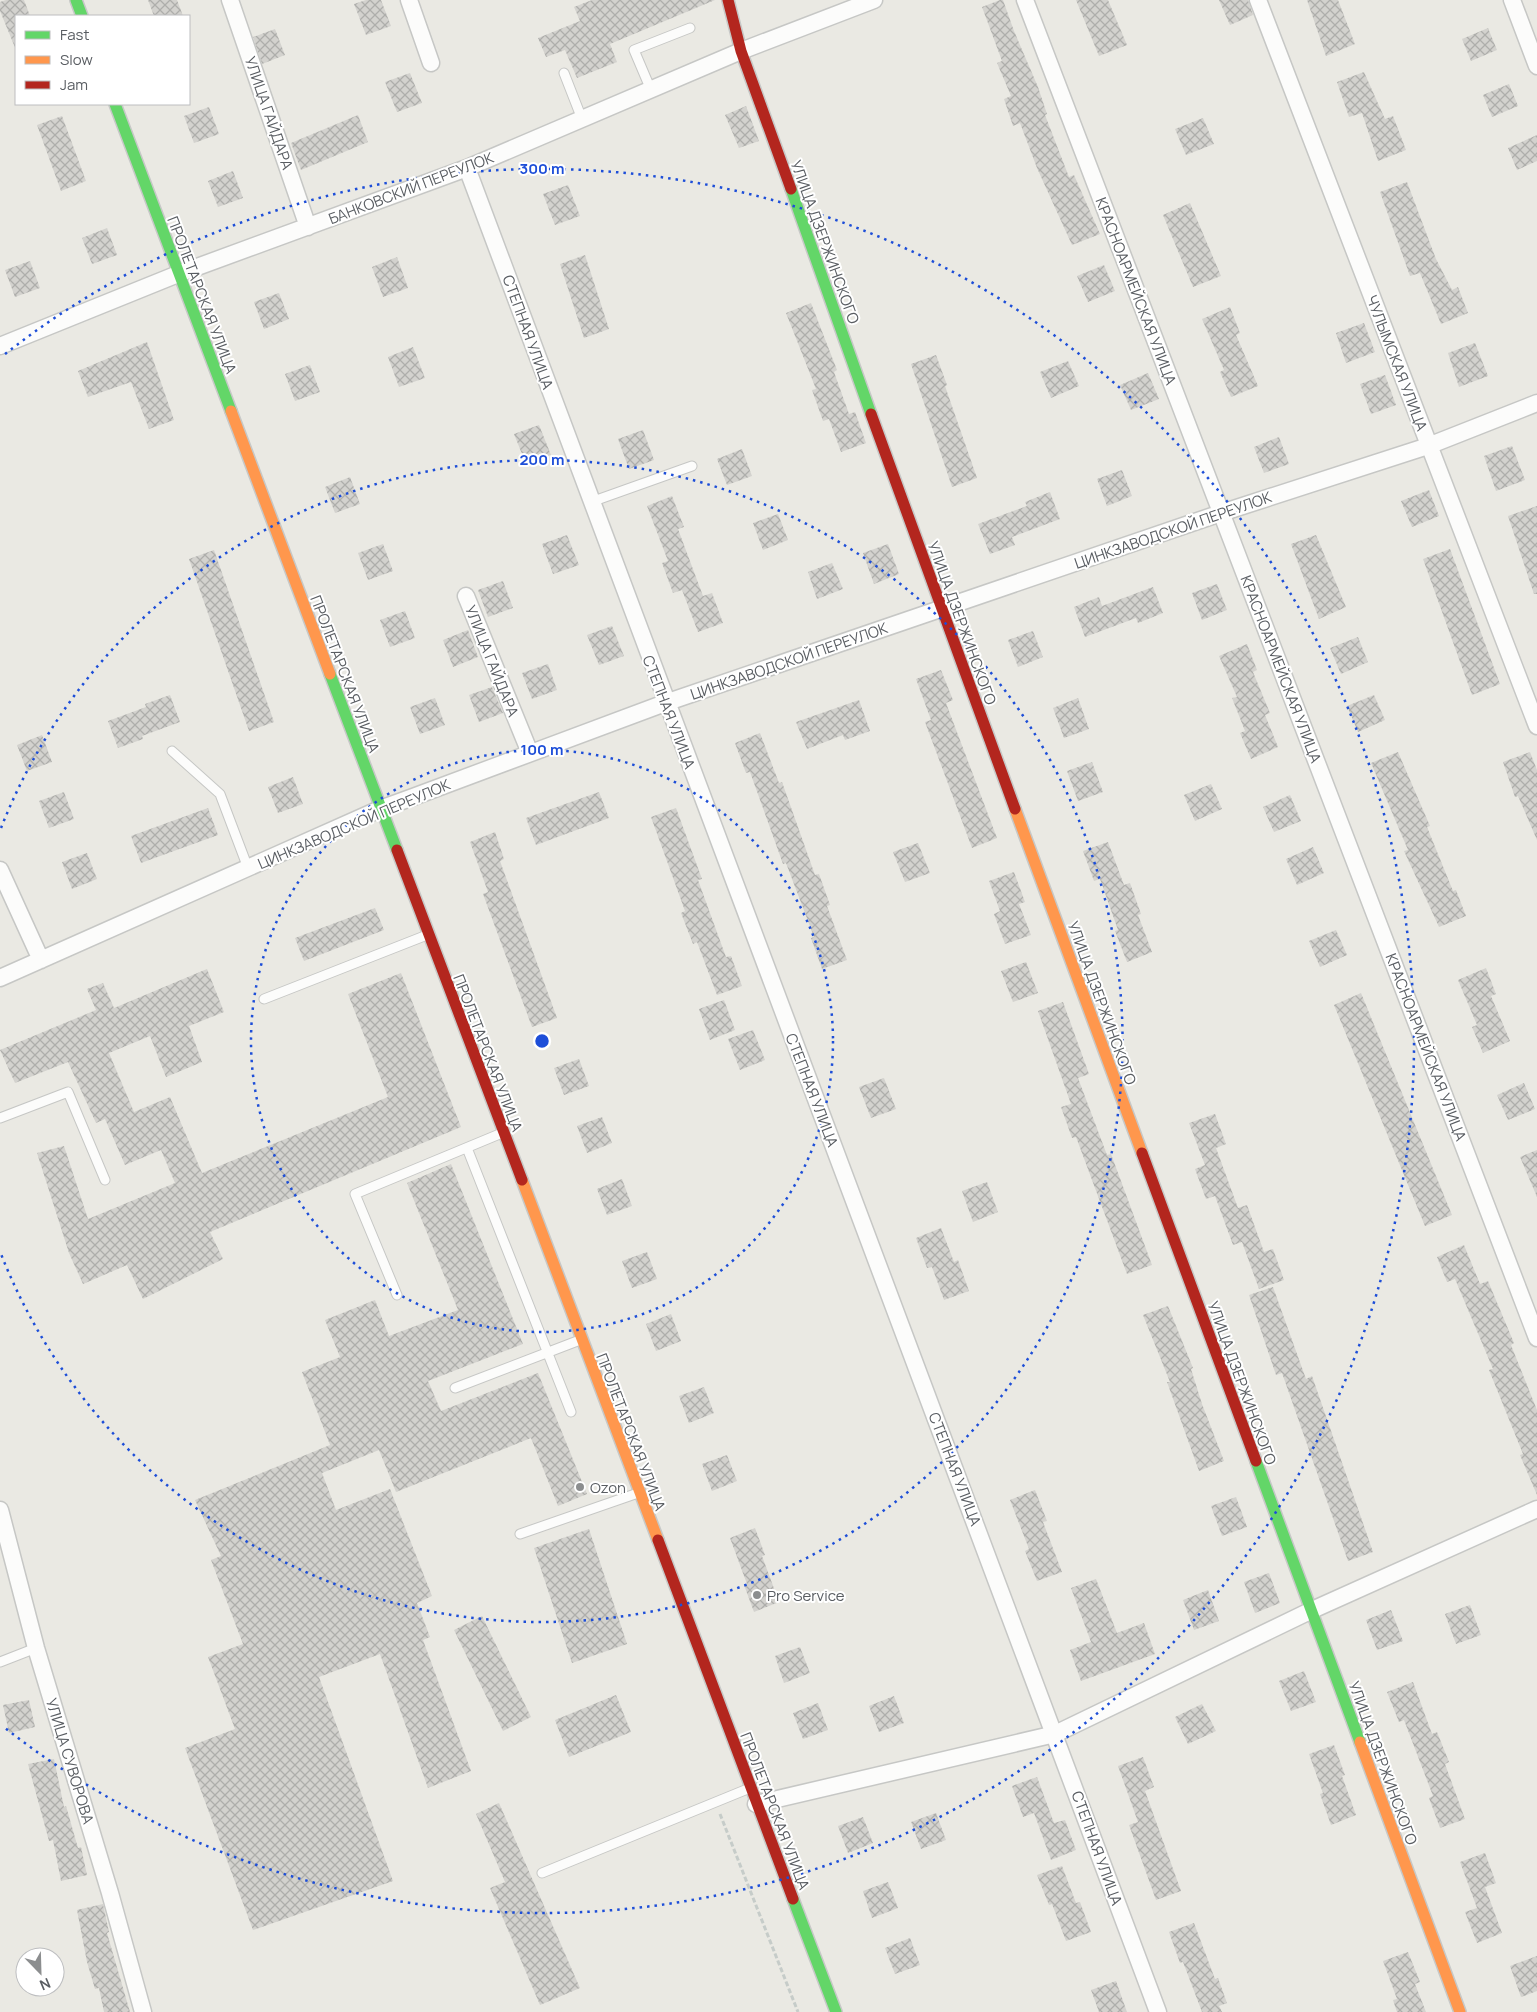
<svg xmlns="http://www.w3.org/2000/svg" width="1537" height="2012" viewBox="0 0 1537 2012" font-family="Manrope,sans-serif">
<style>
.building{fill:url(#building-cross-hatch)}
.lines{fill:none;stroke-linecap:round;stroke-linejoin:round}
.lane-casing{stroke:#c6c7c5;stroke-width:11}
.street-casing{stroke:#c6c7c5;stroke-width:19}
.fast-casing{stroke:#c7c8c7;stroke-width:14}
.slow-casing{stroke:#c7c8c7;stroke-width:14}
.jam-casing{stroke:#c7c8c7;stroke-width:14}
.path{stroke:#c6ccc9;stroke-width:3;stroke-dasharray:5 2.5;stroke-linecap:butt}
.lane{stroke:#fcfcfb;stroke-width:9}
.street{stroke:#fcfcfb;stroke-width:16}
.fast{stroke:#63d668;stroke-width:11}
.slow{stroke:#ff974d;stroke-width:11}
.jam{stroke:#b3261e;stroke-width:11}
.ring{fill:none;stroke:#1d4ed8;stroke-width:2.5;stroke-dasharray:2.5 5}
.poi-dot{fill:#8c8e8f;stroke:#fff;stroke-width:2}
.labels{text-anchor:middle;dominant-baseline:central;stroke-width:4;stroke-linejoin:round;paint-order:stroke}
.street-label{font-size:15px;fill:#595d62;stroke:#fff}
.poi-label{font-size:15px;fill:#595d62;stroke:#fff;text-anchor:start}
.centre{fill:#1d4ed8;stroke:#fff;stroke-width:2.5}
.ring-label{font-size:15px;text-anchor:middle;font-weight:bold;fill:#1d4ed8;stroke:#fff;stroke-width:4;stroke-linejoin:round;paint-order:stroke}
</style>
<defs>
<pattern id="building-cross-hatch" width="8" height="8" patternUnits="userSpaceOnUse" patternTransform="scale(1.25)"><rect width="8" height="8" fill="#d3d2ce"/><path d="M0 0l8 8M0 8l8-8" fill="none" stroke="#aeaeab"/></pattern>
</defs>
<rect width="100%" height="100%" fill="#eae9e3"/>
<path class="building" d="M6 0H24L30 16H16V50L0 11V2Z
M148 0H177L183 16H154Z
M366 0H381L391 26 366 35 354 4Z
M592 0H715L610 44 617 62 577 78 565 50 546 57 538 38 580 21 574 7Z
M1000 0H1003L1014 31 1038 87 1047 114 1045 115 1069 177 1074 175 1100 234 1072 245 1037 168 1020 123 1013 126 1004 99 1011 96 997 63 1002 61 982 7Z
M1076 0H1108L1127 45 1099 56Z
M1219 0H1248L1253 15 1230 25Z
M1307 0H1338L1355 44 1326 56Z
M1488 28 1497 50 1471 61 1462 39Z
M275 29 285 55 262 64 253 37Z
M1364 72 1385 119 1393 116 1406 150 1378 161 1362 113 1349 117 1337 82Z
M410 73 422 103 397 112 385 82Z
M1509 84 1518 106 1492 117 1483 95Z
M746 106 759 141 739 148 725 115Z
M209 107 219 134 194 143 184 116Z
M358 115 368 142 301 170 291 143Z
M62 116 86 181 61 191 37 125Z
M1203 118 1214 144 1186 155 1175 129Z
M1537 135V161L1517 170 1508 148Z
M233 171 243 198 218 207 208 181Z
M1407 182 1436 259 1452 290 1458 287 1468 313 1441 324 1420 273 1410 276 1380 192Z
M568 185 580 216 555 225 543 194Z
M1190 203 1221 276 1193 287 1163 215Z
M107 228 117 255 92 264 82 238Z
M585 255 609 329 584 338 560 264Z
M397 257 408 288 383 297 372 267Z
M30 261 40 288 15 297 5 270Z
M1104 265 1115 291 1088 302 1077 276Z
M279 293 289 319 264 329 254 302Z
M811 303 837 370 834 372 849 414 855 412 866 443 841 452 829 419 823 421 812 390 816 389 786 313Z
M1230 307 1240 333 1236 335 1258 386 1231 397 1220 372 1224 370 1202 319Z
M1364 323 1375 352 1346 363 1336 333Z
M147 342 174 420 149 429 131 382 88 397 78 371Z
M1475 343 1488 376 1459 387 1448 353Z
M413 347 425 378 399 387 388 357Z
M936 355 947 385 945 386 977 478 952 487 911 364Z
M1068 361 1079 386 1051 398 1040 372Z
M310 365 320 392 295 401 285 374Z
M1148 373 1159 399 1131 410 1120 385Z
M1385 375 1396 405 1371 414 1360 384Z
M539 425 551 455 526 464 514 434Z
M643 430 654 460 629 469 618 439Z
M1279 437 1289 464 1264 473 1254 447Z
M1512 446 1525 480 1496 491 1484 456Z
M742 449 752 476 727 485 717 459Z
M1122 470 1132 496 1107 506 1097 479Z
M350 477 360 504 335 513 325 487Z
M1429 490 1439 516 1412 527 1401 501Z
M1050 492 1060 519 1012 537 1015 545 990 554 978 524 1027 506 1025 502Z
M672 496 684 527 678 529 703 596 712 593 723 623 698 632 682 590 673 593 662 563 668 561 647 506Z
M1537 506V594H1534L1508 516Z
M778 514 788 540 763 550 753 523Z
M567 535 579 565 553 574 542 544Z
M1316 535 1346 607 1319 619 1291 544Z
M383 544 393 571 368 580 358 553Z
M888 544 899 574 874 584 863 553Z
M1450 549 1500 684 1472 695 1423 559Z
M214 550 274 722 249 731 189 559Z
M832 563 843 589 817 599 808 572Z
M503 581 513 608 488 617 478 590Z
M1217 584 1227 610 1202 620 1192 593Z
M1153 587 1163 613 1138 623 1136 618 1085 637 1074 607 1099 597 1102 606Z
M405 611 415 638 390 647 380 620Z
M612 626 624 656 599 665 587 635Z
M468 630 478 657 453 667 443 640Z
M1033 631 1043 657 1018 667 1008 640Z
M1358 637 1368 662 1341 674 1330 648Z
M1247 644 1257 670 1253 672 1270 713 1265 715 1278 747 1251 759 1240 733 1245 731 1232 698 1237 697 1219 656Z
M548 664 557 690 532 699 522 673Z
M941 670 953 700 946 703 997 838 972 848 925 722 931 720 916 679Z
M492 687 503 713 479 722 469 695Z
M170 695 180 722 142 736 143 739 118 748 108 721 146 707 145 704Z
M1374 695 1385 720 1358 732 1347 706Z
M435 698 445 725 420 734 410 707Z
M1078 698 1089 729 1064 738 1053 708Z
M859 700 870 731 845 740 843 735 807 749 796 722Z
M760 733 779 783 782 782 815 875 819 874 830 905 827 906 847 960 822 969 811 938 814 937 786 863 783 864 750 772 746 773 735 743Z
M42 735 52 762 27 771 17 745Z
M1398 752 1430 826 1427 827 1453 891 1456 890 1466 916 1439 927 1404 851 1408 850 1371 763Z
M1530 752 1537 770V840L1518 796 1515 797 1503 762Z
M1092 762 1103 792 1078 801 1067 771Z
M293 777 303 804 278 813 268 787Z
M1211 784 1222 809 1195 821 1184 795Z
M64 792 74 819 49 828 39 801Z
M599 792 609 818 536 845 526 818Z
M1290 795 1301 821 1274 832 1263 807Z
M208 808 218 835 141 863 131 836Z
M676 808 702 879 698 880 726 957 731 956 742 986 717 995 697 942 693 944 681 913 685 911 651 817Z
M495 832 504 859 500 861 557 1018 532 1027 483 894 488 892 470 842Z
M1108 842 1124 885 1130 883 1141 914 1138 915 1152 952 1127 962 1115 931 1118 930 1100 879 1094 881 1083 851Z
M918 843 930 873 905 882 893 852Z
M1313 847 1324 873 1297 885 1286 859Z
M87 853 97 879 72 889 62 862Z
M1014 872 1025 902 1019 904 1031 935 1005 944 994 914 1000 911 989 881Z
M375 908 384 930 304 961 295 938Z
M1336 930 1347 955 1320 967 1309 941Z
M1026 962 1038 993 1013 1002 1001 971Z
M1486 968 1496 994 1491 996 1510 1041 1483 1053 1472 1027 1477 1025 1458 980Z
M207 969 224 1012 189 1026 202 1062 166 1077 150 1036 109 1053 134 1112 170 1097 202 1173 388 1097 348 994 401 973 461 1127 210 1232 223 1259 143 1299 127 1265 83 1284 69 1253 37 1153 64 1146 88 1219 175 1183 161 1150 125 1165 105 1119 96 1123 68 1062 15 1083 0 1050 96 1010 87 989 103 983 114 1008Z
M1361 993 1452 1215 1425 1226 1334 1005Z
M724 1000 735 1030 710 1040 699 1009Z
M1063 1002 1089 1074 1078 1078 1107 1155 1111 1154 1152 1265 1127 1274 1076 1137 1072 1138 1061 1107 1071 1104 1038 1011Z
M753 1030 765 1060 740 1070 728 1039Z
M579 1059 589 1086 564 1095 554 1068Z
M884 1078 896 1109 871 1118 859 1087Z
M1524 1083 1535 1109 1508 1120 1497 1095Z
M1215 1114 1226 1144 1216 1148 1238 1208 1247 1205 1264 1252 1273 1249 1284 1280 1259 1289 1242 1242 1233 1245 1215 1196 1206 1199 1195 1169 1205 1165 1189 1123Z
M602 1117 612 1143 587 1153 577 1126Z
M1537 1150V1197L1520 1157Z
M451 1164 523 1344 428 1381 441 1411 538 1373 587 1494 558 1506 531 1438 396 1492 379 1450 322 1473 336 1510 390 1489 432 1596 417 1603 430 1637 423 1640 471 1771 428 1788 380 1654 319 1677 393 1881 253 1930 185 1748 235 1729 208 1657 243 1644 211 1560 221 1556 195 1500 330 1445 302 1372 340 1357 325 1320 375 1300 389 1336 458 1310 407 1183Z
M622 1179 632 1206 607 1215 597 1189Z
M987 1182 998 1212 973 1222 962 1191Z
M941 1228 954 1262 958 1260 969 1291 944 1300 932 1267 927 1268 916 1238Z
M1464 1245 1480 1284 1488 1281 1514 1343 1511 1345 1537 1410V1495L1520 1455 1523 1454 1489 1370 1493 1369 1455 1279 1447 1282 1437 1257Z
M647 1252 657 1279 632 1288 622 1261Z
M1273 1287 1306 1379 1312 1376 1373 1552 1348 1561 1282 1373 1276 1375 1249 1295Z
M1168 1306 1193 1368 1191 1369 1202 1404 1224 1461 1199 1471 1167 1382H1170L1143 1315Z
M671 1314 681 1341 656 1351 646 1324Z
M704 1387 714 1413 689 1423 679 1396Z
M727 1455 737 1481 712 1491 702 1464Z
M1035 1490 1047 1521 1043 1522 1062 1572 1037 1581 1025 1551 1029 1549 1010 1500Z
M1236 1497 1247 1527 1222 1536 1211 1506Z
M755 1528 765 1555 762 1556 779 1602 754 1612 744 1585 747 1584 730 1538Z
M589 1529 627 1644 572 1663 534 1548Z
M1269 1573 1280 1603 1255 1613 1244 1582Z
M1096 1579 1117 1633 1144 1623 1155 1654 1081 1681 1070 1650 1091 1642 1071 1588Z
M1208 1590 1219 1621 1194 1630 1183 1600Z
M1470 1605 1481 1635 1456 1644 1445 1614Z
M1391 1610 1403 1641 1377 1650 1366 1620Z
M482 1616 531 1717 503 1731 454 1630Z
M800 1647 810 1673 784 1683 775 1656Z
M1304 1671 1316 1702 1291 1711 1279 1681Z
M1413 1682 1432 1734 1437 1732 1449 1762 1445 1764 1465 1819 1440 1828 1429 1798 1433 1796 1404 1720 1399 1722 1387 1692Z
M616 1695 631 1732 569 1757 555 1720Z
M894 1696 904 1723 879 1732 869 1706Z
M29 1700 35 1727 9 1733 3 1705Z
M818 1703 828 1730 803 1739 793 1713Z
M1202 1704 1216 1731 1188 1744 1175 1717Z
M1334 1745 1345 1775 1342 1776 1356 1815 1331 1825 1320 1794 1323 1793 1309 1754Z
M1143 1757 1154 1787 1145 1791 1181 1891 1156 1900 1129 1825 1138 1822 1118 1766Z
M54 1759 64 1807 66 1806 78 1848 81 1847 87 1875 61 1881 53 1840 49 1841 28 1764Z
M1037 1777 1054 1823 1065 1820 1076 1850 1051 1860 1034 1813 1023 1817 1012 1786Z
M499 1803 580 1988 540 2005 490 1888 505 1882 476 1814Z
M936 1813 946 1840 921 1849 911 1822Z
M863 1817 873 1843 848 1853 838 1826Z
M1485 1853 1496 1883 1485 1887 1502 1933 1477 1943 1465 1912 1477 1908 1460 1862Z
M1062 1866 1076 1903 1080 1902 1091 1932 1066 1941 1052 1904 1049 1905 1037 1875Z
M888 1882 898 1908 872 1918 863 1891Z
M103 1904 109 1932 107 1933 130 2012H104L99 1988 95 1989 87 1962 77 1910Z
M1194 1923 1215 1979 1218 1978 1227 2003 1219 2006 1222 2012H1202L1183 1962 1180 1963 1169 1932Z
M910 1938 920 1965 895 1974 885 1948Z
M1408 1952 1420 1982 1415 1984 1426 2012H1397L1393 2000 1397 1999 1383 1961Z
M1537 1956V1991L1521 1997 1510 1966Z
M1116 1981 1127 2012H1099L1091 1990Z"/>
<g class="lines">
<defs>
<path id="lane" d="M564 73 582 119
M651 90 634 50 690 28
M591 502 692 466
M172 751 220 794 248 868
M264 999 427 935
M0 1118 68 1092 105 1180
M467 1148 571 1412
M397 1295 355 1194 502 1133
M455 1388 580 1340
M520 1534 638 1493
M0 1662 36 1648
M542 1873 750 1788"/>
<path id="street" d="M230 0 308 227
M409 0 431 63
M1025 0 1537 1338
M1258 0 1537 726
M1512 0 1537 66
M467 168C695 784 930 1396 1158 2012
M0 346 178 274 467 168 741 51 874 0
M466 596 530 753
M0 870 41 960
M0 978 380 809 413 797 665 703 1221 513 1428 446 1537 403
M0 1510 36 1648 110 1893 143 2012
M756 1804 1055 1734 1310 1611 1537 1509"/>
<path id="fast" d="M76 0 82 16
M115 104 231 411
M791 189 871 414
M330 674 397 850
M1256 1461 1360 1742
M793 1899 836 2012"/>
<path id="slow" d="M231 411 330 674
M1015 809 1142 1153
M522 1180 658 1540
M1360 1742 1460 2012"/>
<path id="jam" d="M728 0 741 51 791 189
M871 414 1015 809
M397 850 522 1180
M1142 1153 1256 1461
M658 1540 793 1899"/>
</defs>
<use href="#lane" class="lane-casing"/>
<use href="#street" class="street-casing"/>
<use href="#fast" class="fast-casing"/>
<use href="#slow" class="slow-casing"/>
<use href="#jam" class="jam-casing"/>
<path class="path" d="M720 1814 798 2012"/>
<use href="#lane" class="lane"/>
<use href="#street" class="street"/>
<use href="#fast" class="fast"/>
<use href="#slow" class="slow"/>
<use href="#jam" class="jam"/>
</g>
<g class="ring">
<circle cx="542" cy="1041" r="291"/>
<path d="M1 828A581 581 0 1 1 1 1254"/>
<path d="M5 354A872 872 0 1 1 5 1728"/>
</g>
<g class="poi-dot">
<circle cx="580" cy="1487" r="5"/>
<circle cx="757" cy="1595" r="5"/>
</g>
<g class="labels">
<g class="street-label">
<text transform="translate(269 113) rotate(71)">УЛИЦА ГАЙДАРА</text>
<text transform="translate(411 188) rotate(-21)">БАНКОВСКИЙ ПЕРЕУЛОК</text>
<text transform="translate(825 242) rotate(70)">УЛИЦА ДЗЕРЖИНСКОГО</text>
<text transform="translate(1136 291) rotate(69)">КРАСНОАРМЕЙСКАЯ УЛИЦА</text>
<text transform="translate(202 295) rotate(69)">ПРОЛЕТАРСКАЯ УЛИЦА</text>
<text transform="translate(528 332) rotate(70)">СТЕПНАЯ УЛИЦА</text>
<text transform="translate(1397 363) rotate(69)">ЧУЛЫМСКАЯ УЛИЦА</text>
<text transform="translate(1173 530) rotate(-19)">ЦИНКЗАВОДСКОЙ ПЕРЕУЛОК</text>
<text transform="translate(962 623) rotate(70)">УЛИЦА ДЗЕРЖИНСКОГО</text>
<text transform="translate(492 661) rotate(68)">УЛИЦА ГАЙДАРА</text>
<text transform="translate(789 661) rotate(-19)">ЦИНКЗАВОДСКОЙ ПЕРЕУЛОК</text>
<text transform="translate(1281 669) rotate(69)">КРАСНОАРМЕЙСКАЯ УЛИЦА</text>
<text transform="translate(345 674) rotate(69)">ПРОЛЕТАРСКАЯ УЛИЦА</text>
<text transform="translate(669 712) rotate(69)">СТЕПНАЯ УЛИЦА</text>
<text transform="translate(354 824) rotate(-23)">ЦИНКЗАВОДСКОЙ ПЕРЕУЛОК</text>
<text transform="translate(1102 1003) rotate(70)">УЛИЦА ДЗЕРЖИНСКОГО</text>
<text transform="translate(1426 1047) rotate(69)">КРАСНОАРМЕЙСКАЯ УЛИЦА</text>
<text transform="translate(488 1053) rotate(69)">ПРОЛЕТАРСКАЯ УЛИЦА</text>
<text transform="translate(812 1090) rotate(69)">СТЕПНАЯ УЛИЦА</text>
<text transform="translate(1242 1383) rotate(70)">УЛИЦА ДЗЕРЖИНСКОГО</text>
<text transform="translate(631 1432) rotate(69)">ПРОЛЕТАРСКАЯ УЛИЦА</text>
<text transform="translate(955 1469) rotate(69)">СТЕПНАЯ УЛИЦА</text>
<text transform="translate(70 1761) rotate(73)">УЛИЦА СУВОРОВА</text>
<text transform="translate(1383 1763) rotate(70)">УЛИЦА ДЗЕРЖИНСКОГО</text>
<text transform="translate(775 1811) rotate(69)">ПРОЛЕТАРСКАЯ УЛИЦА</text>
<text transform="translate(1097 1848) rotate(70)">СТЕПНАЯ УЛИЦА</text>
</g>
<g class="poi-label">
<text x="590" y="1487">Ozon</text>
<text x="767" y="1595">Pro Service</text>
</g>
</g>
<circle cx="542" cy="1041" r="8" class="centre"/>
<g class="ring-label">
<text x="542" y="174">300 m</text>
<text x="542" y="465">200 m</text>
<text x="542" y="755">100 m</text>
</g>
<rect x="15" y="15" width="175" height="90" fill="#ffffff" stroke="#bdbec0"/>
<rect x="25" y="31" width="25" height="8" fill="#63d668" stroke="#bdbec0"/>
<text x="60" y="40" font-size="15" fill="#595d62">Fast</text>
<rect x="25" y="56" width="25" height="8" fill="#ff974d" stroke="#bdbec0"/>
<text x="60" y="65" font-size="15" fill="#595d62">Slow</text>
<rect x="25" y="81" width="25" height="8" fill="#b3261e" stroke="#bdbec0"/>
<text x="60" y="90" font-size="15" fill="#595d62">Jam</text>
<g transform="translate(40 1972) rotate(157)"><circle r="24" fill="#ffffff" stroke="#bdbec0"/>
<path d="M0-4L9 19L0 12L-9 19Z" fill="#8c8e8f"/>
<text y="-8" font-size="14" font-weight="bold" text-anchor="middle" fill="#595d62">N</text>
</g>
</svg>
